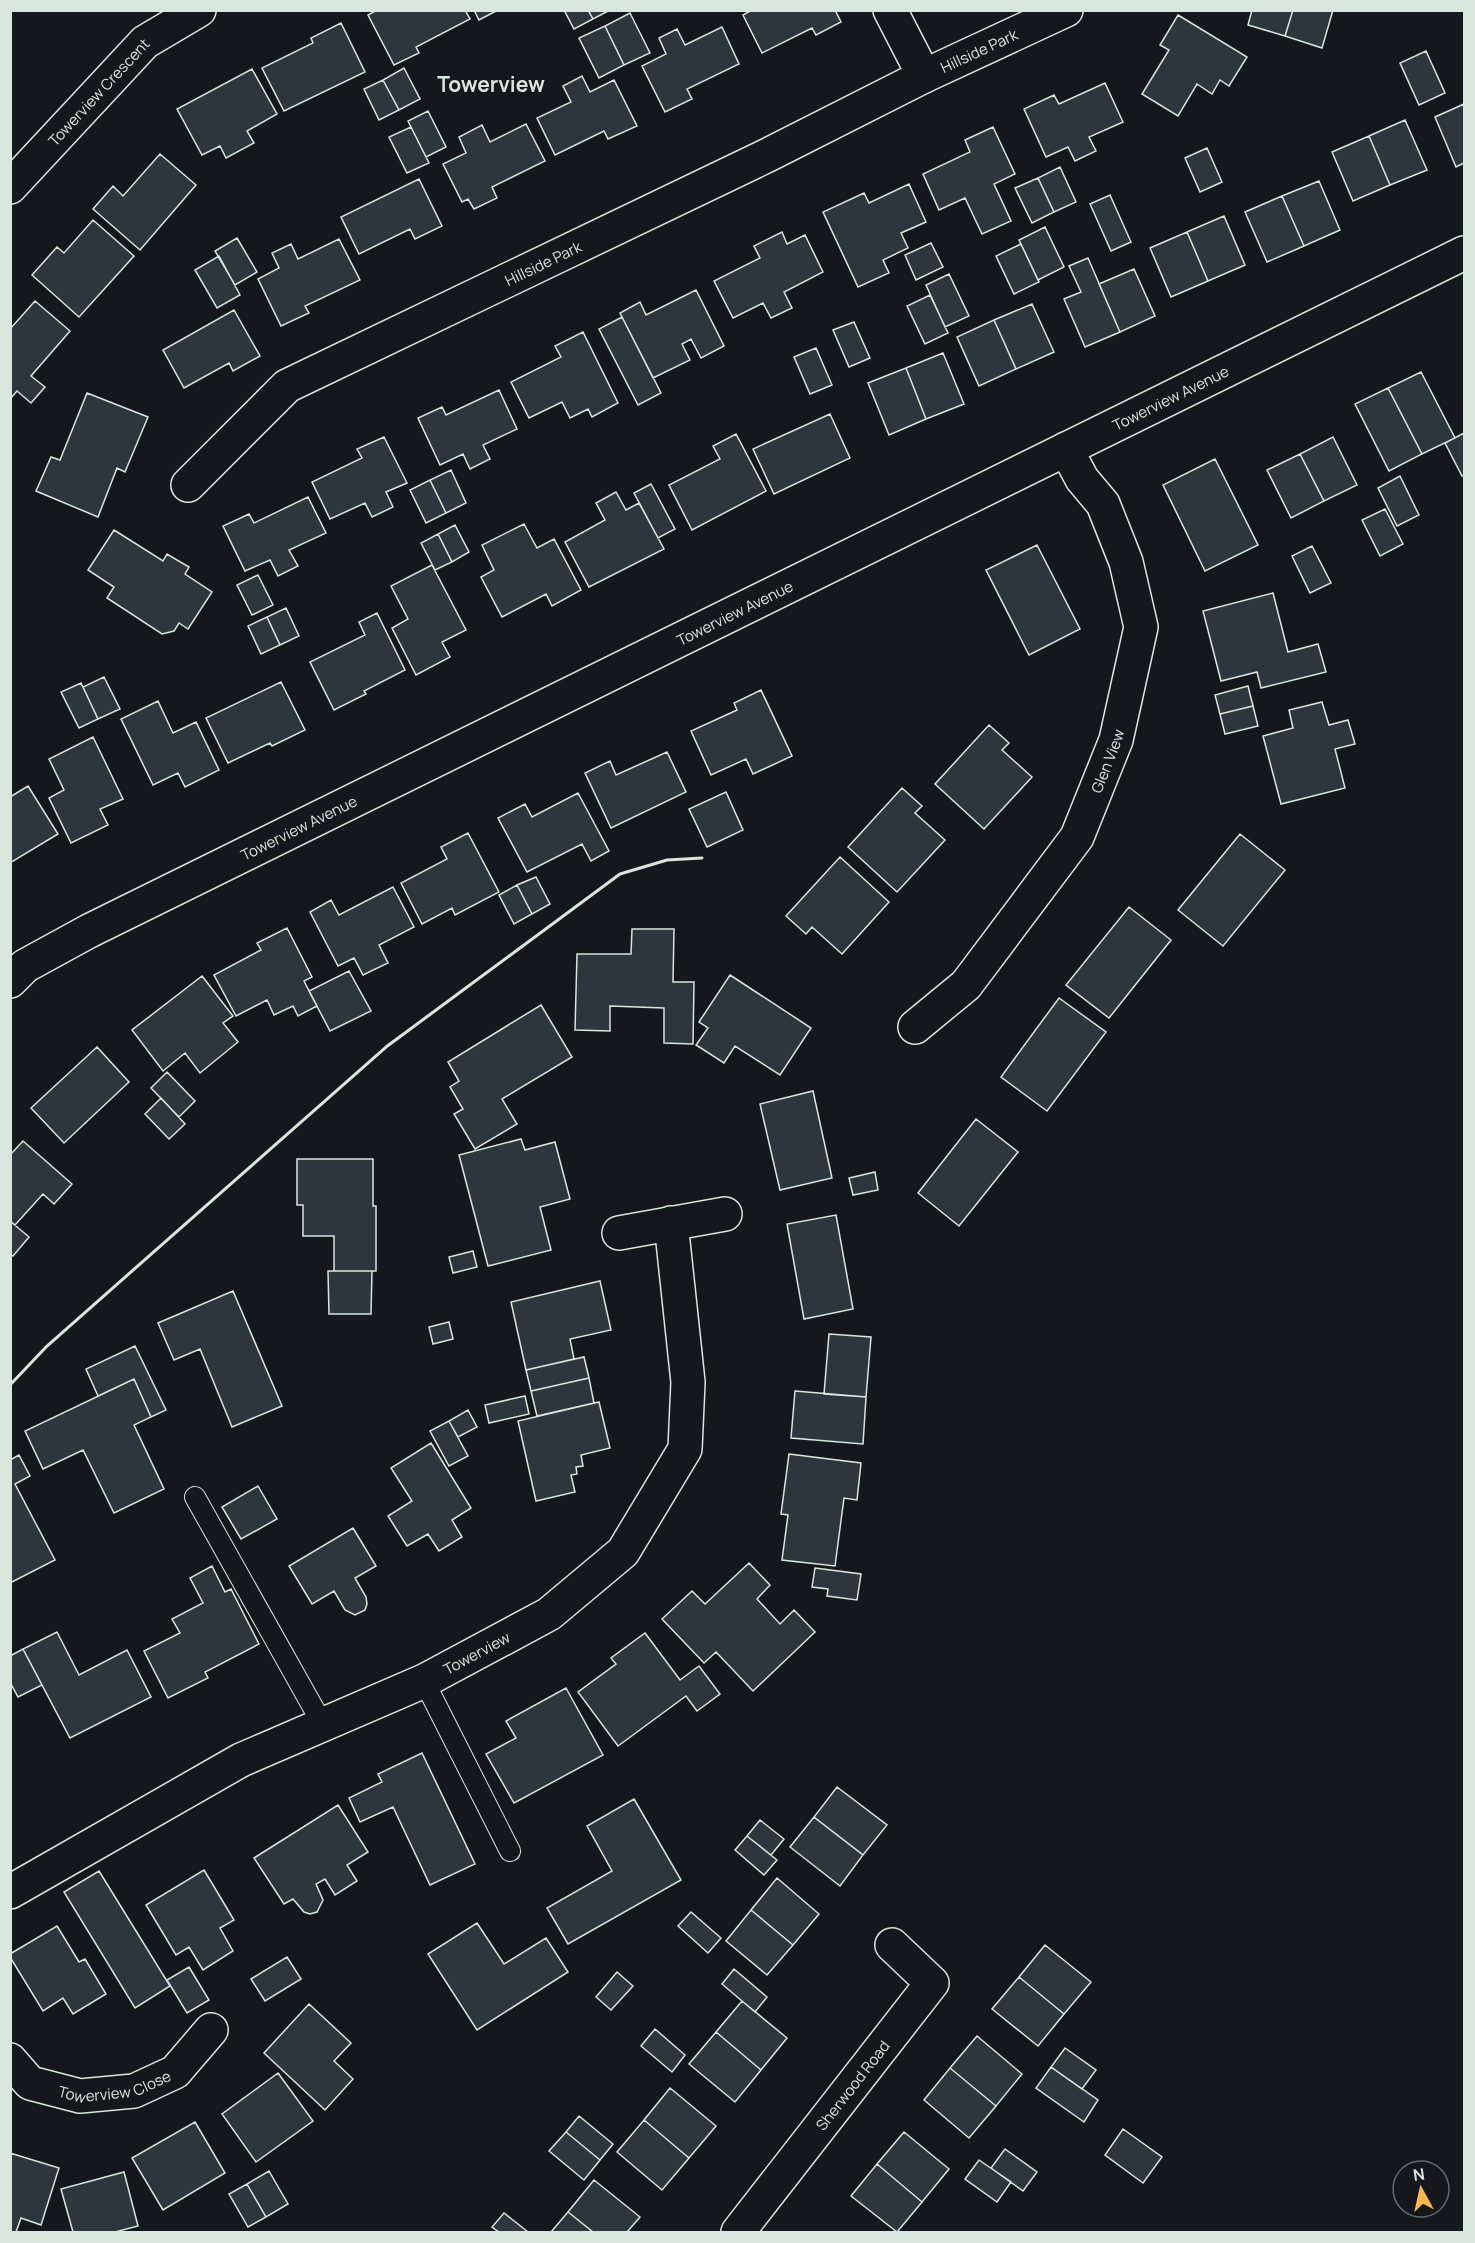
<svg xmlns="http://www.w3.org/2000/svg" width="1475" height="2243" viewBox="0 0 1475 2243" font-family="Manrope,sans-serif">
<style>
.building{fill:#2c363c;stroke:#d8e6dc;stroke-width:1.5}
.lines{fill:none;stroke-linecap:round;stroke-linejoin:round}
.service-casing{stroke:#d8e6dc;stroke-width:22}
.minor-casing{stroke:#d8e6dc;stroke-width:36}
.service{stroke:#14181c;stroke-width:20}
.minor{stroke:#14181c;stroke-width:33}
.wall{stroke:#d8e6dc;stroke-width:3}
.labels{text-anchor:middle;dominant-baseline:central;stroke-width:4.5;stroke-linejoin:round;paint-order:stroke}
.street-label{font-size:15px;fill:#d8e6dc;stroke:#14181c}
.district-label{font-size:21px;font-weight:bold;fill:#d8e6dc;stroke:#14181c}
</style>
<rect width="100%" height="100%" fill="#14181c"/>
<path class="building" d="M377 10H465L470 19 416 47 419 53 394 65 368 15Z
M474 10H498L479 20Z
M564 10H588L593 19 574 29Z
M588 10H610L593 19Z
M752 10H835L841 22 816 35 812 28 762 53 743 15Z
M1252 10H1293L1285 36 1248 25Z
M1293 10H1333L1322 48 1285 36Z
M630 13 650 53 624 65 605 26Z
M1178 15 1247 57 1229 86 1220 80 1212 94 1197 84 1178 116 1142 94 1169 50 1160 45Z
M341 23 365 72 284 111 262 68 313 43 311 38Z
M605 26 624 65 599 78 579 38Z
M722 27 739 64 687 89 692 99 665 112 642 66 666 54 659 38 677 29 685 45Z
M1426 51 1445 93 1419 105 1400 63Z
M404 68 420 99 399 110 383 80Z
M252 69 277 114 247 131 254 143 226 158 220 146 202 155 177 109Z
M582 76 590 92 614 80 637 126 608 139 604 131 555 155 537 118 571 102 563 86Z
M383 80 399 110 379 120 364 89Z
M1105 83 1123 122 1089 137 1096 151 1075 161 1068 147 1046 157 1024 109 1054 95 1059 104Z
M1464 104V163L1456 167 1435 117Z
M428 111 446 147 426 157 408 121Z
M1405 120 1427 170 1390 185 1369 136Z
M526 124 545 161 492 187 497 198 474 209 468 199 462 202 443 164 466 153 459 137 482 125 490 142Z
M411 127 429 163 407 173 389 137Z
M993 127 1015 174 994 184 1011 221 982 234 965 198 939 210 923 174 970 152 965 140Z
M1369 136 1390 185 1353 201 1332 152Z
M1207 148 1222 182 1200 192 1185 158Z
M160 154 196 185 140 250 93 209 113 186 123 196Z
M1060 167 1076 202 1054 212 1038 178Z
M1038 178 1054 212 1032 223 1015 188Z
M419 179 442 226 415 239 410 229 359 254 341 217Z
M1319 181 1340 230 1304 246 1282 196Z
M909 184 926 222 901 233 908 248 883 260 889 273 858 287 823 212 864 193 869 203Z
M1110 195 1131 242 1111 251 1090 204Z
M1282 196 1304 246 1267 262 1245 212Z
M1224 216 1245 265 1208 281 1187 232Z
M93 220 134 256 79 317 32 275 57 247 64 253Z
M1045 227 1064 267 1038 280 1019 240Z
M782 232 787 244 805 235 823 272 784 292 792 308 771 318 763 303 733 318 714 281 760 258 754 246Z
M1187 232 1208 281 1171 297 1150 248Z
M237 238 257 272 235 285 215 251Z
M339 239 360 280 305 306 309 313 281 326 258 279 279 268 272 253 291 244 298 259Z
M931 243 943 267 916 280 905 255Z
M1021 244 1039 282 1014 294 996 256Z
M219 256 240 295 217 308 195 270Z
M1088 258 1120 332 1085 347 1064 299 1081 292 1069 266Z
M1134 269 1155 316 1120 332 1099 284Z
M949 274 969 316 945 327 926 285Z
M696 290 724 346 701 358 691 339 682 344 690 360 653 378 620 313 640 302 646 315Z
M930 295 948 333 925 344 907 306Z
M35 301 70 331 31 376 45 387 31 403 17 391 10 399V329Z
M1032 304 1054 352 1016 369 994 320Z
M234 310 260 356 233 371 229 363 184 388 163 350Z
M622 317 661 393 638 405 599 329Z
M994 320 1016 369 979 386 957 337Z
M854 322 870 358 849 367 833 330Z
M583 332 618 403 592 417 588 409 570 418 562 402 529 418 511 382 561 357 555 346Z
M816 348 832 385 810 394 794 357Z
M943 353 964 404 926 419 906 368Z
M906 368 926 419 889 435 868 383Z
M1421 372 1455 438 1422 454 1388 388Z
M1388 388 1422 454 1389 471 1355 404Z
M499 390 517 429 483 445 490 459 470 469 463 454 440 465 418 418 442 407 446 415Z
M87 393 148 417 125 472 117 468 98 517 36 491 51 457 60 460Z
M830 414 850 458 774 494 753 449Z
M1464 433V475L1462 476 1445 443Z
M736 434 766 491 692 530 669 485 720 459 713 446Z
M384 437 407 483 386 492 393 507 372 517 365 503 330 519 312 482 362 458 357 449Z
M1333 437 1357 485 1324 501 1300 454Z
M1300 454 1324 501 1291 518 1267 470Z
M1215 459 1258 545 1205 571 1163 485Z
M451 470 466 503 446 513 430 480Z
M1400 476 1419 515 1397 526 1378 488Z
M430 480 446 513 426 523 410 490Z
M651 484 675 529 658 538 634 493Z
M616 492 626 510 639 503 664 549 589 587 565 542 605 520 596 503Z
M308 497 326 533 289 550 298 566 278 576 270 560 245 571 223 526 249 514 254 523Z
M1385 509 1403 544 1380 556 1362 520Z
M524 524 537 548 554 539 581 590 552 606 546 594 502 617 481 577 494 570 482 545Z
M455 525 469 552 452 562 438 534Z
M114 530 163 561 167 554 189 567 185 574 212 592 188 629 179 623 174 631 162 634 107 598 114 587 88 570Z
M438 534 452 562 435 570 421 543Z
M1037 545 1080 629 1029 655 986 570Z
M1312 546 1331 583 1310 593 1292 556Z
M432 565 466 630 442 642 450 657 416 675 392 628 408 619 391 586Z
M258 575 273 605 252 615 237 585Z
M1273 593 1288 652 1318 644 1326 672 1261 688 1257 672 1221 681 1203 611Z
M286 608 299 636 280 645 267 617Z
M377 613 405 670 364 691 366 694 334 710 310 662 365 635 359 622Z
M267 617 280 645 261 654 248 626Z
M104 677 120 709 98 719 83 687Z
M281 682 305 730 272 746 270 743 228 763 206 718Z
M81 683 98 719 79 728 61 692Z
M1248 686 1253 706 1220 714 1215 695Z
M761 690 792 756 753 774 746 759 711 775 691 731 737 710 734 703Z
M158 701 173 733 196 722 219 770 185 787 178 773 153 785 121 719Z
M1322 702 1329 725 1348 720 1355 744 1335 749 1345 788 1281 804 1263 736 1293 728 1289 710Z
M1253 706 1258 726 1225 734 1220 714Z
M989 725 1009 743 1002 750 1032 777 984 829 935 784Z
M93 737 123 799 100 809 108 825 71 843 49 798 64 790 49 759Z
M667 752 686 792 611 828 585 773 610 761 616 775Z
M28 786 58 834 10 863V797Z
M902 788 922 806 915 813 945 840 897 892 848 847Z
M726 792 743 830 707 847 689 809Z
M578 793 609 851 591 861 582 844 527 872 498 818 525 804 532 817Z
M468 833 499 892 455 915 452 908 422 924 401 883 447 859 441 847Z
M1240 834 1285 870 1223 946 1178 910Z
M840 857 889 902 842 954 812 927 806 934 786 916Z
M536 877 550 904 532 914 517 885Z
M517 885 532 914 514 924 499 895Z
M393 887 414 927 379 945 388 963 363 975 354 958 338 966 310 912 331 900 339 915Z
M1129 907 1171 940 1109 1018 1066 985Z
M287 928 312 977 304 981 317 1006 298 1016 293 1006 274 1015 267 1000 236 1016 214 975 261 950 257 943Z
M632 929H674L673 982H694L693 1044 664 1043V1008L610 1006V1031L575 1030 577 954H631Z
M349 971 371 1011 330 1031 309 991Z
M730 975 811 1028 780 1075 735 1046 724 1063 696 1045 708 1028 699 1022Z
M202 976 233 1016 223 1023 238 1042 200 1073 185 1053 163 1071 132 1030Z
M1059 998 1106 1032 1047 1111 1001 1077Z
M541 1005 572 1057 502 1099 517 1124 475 1149 454 1114 463 1109 450 1087 459 1081 448 1062Z
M97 1047 129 1082 64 1143 31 1108Z
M167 1072 195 1101 179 1117 151 1088Z
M813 1091 832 1178 780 1190 760 1104Z
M161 1098 185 1124 169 1139 145 1114Z
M976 1119 1018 1152 959 1226 918 1193Z
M521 1139 525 1150 555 1142 570 1199 540 1207 551 1250 488 1266 459 1155Z
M23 1141 72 1184 54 1204 43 1194 15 1225 10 1221V1155Z
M297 1159H373V1206H376V1271H334V1236H303V1205H297Z
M875 1172 878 1190 853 1195 849 1178Z
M836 1215 853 1309 804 1319 787 1224Z
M10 1221 29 1237 13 1256 10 1254Z
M473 1251 477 1267 453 1273 449 1257Z
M328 1271H372L371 1314H329Z
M600 1281 611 1330 570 1339 574 1359 526 1370 511 1302Z
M233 1291 282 1406 232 1427 200 1349 174 1360 158 1323Z
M449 1322 453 1339 433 1344 429 1327Z
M829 1334 871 1337 866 1397 824 1394Z
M135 1346 166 1410 151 1417 134 1379 98 1396 86 1369Z
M584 1357 589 1378 531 1391 526 1370Z
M589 1378 594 1403 537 1416 531 1391Z
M134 1379 151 1417 134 1425 164 1489 114 1513 83 1450 43 1469 25 1431Z
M795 1391 866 1397 863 1444 791 1438Z
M525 1396 529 1414 489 1423 485 1405Z
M599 1402 610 1448 581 1455 583 1466 576 1467 577 1474 571 1475 575 1492 536 1501 518 1421Z
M468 1410 477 1427 458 1437 449 1421Z
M449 1421 468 1456 449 1466 430 1431Z
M431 1443 471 1508 452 1520 462 1537 439 1551 428 1534 407 1546 388 1516 412 1501 391 1468Z
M789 1454 861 1463 857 1500 844 1498 835 1566 782 1560 788 1515 781 1514Z
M19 1455 30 1476 15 1484 55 1560 10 1583V1460Z
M258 1486 277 1519 241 1539 222 1507Z
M353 1528 376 1566 355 1578 366 1597 367 1604 365 1610 355 1615 345 1610 334 1591 312 1604 289 1566Z
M749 1563 770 1585 757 1599 780 1624 794 1610 815 1632 753 1691 716 1652 704 1663 662 1619 692 1591 705 1604Z
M212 1566 225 1592 231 1589 259 1644 205 1672 208 1678 168 1698 144 1651 180 1633 172 1619 203 1603 190 1578Z
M815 1568 861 1574 857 1600 827 1596 828 1589 812 1587Z
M57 1632 79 1675 127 1650 151 1697 70 1738 23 1649Z
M645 1633 680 1680 699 1666 720 1694 697 1711 686 1696 618 1746 578 1692 616 1664 611 1658Z
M23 1649 42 1685 18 1697 10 1682V1656Z
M566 1688 603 1755 514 1803 486 1754 516 1738 506 1721Z
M422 1753 475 1864 430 1885 393 1807 360 1822 349 1798 382 1782 378 1774Z
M837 1787 887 1825 863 1855 814 1817Z
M634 1799 681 1880 568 1944 547 1908 612 1871 587 1826Z
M338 1805 368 1852 347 1865 357 1881 335 1895 325 1879 316 1884 323 1900 317 1912 310 1914 304 1912 293 1899 284 1904 254 1858Z
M814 1817 863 1855 840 1886 790 1847Z
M760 1820 784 1839 771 1855 747 1836Z
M747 1836 777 1860 764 1875 735 1850Z
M204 1870 234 1920 220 1928 233 1951 203 1970 189 1947 176 1955 146 1905Z
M99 1871 170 1986 135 2008 64 1892Z
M777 1878 819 1914 793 1945 751 1910Z
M751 1910 793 1945 767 1975 726 1941Z
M691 1912 721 1938 708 1953 678 1926Z
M477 1923 504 1964 546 1938 568 1972 477 2030 428 1954Z
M57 1926 79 1962 85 1959 106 1994 73 2014 63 1998 43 2011 10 1957V1954Z
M1045 1945 1091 1982 1064 2014 1019 1977Z
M287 1957 301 1979 265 2001 251 1979Z
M189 1967 209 2000 187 2013 167 1980Z
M734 1969 767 1997 755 2012 722 1984Z
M617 1972 633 1986 611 2010 596 1997Z
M1019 1977 1064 2014 1038 2046 992 2009Z
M742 2001 787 2038 761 2070 716 2032Z
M309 2004 351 2043 334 2061 353 2079 325 2110 264 2053Z
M655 2029 685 2055 672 2072 641 2046Z
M716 2032 761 2070 735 2102 689 2064Z
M977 2036 1022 2074 996 2106 950 2068Z
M1065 2048 1096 2070 1082 2089 1051 2067Z
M1051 2067 1098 2100 1084 2122 1036 2088Z
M950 2068 996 2106 969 2138 924 2100Z
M278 2073 313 2121 256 2162 222 2114Z
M670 2088 716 2126 689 2158 644 2120Z
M579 2116 613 2144 600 2160 566 2132Z
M644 2120 689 2158 662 2190 617 2152Z
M195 2122 225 2173 163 2210 132 2158Z
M1123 2129 1162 2157 1143 2183 1105 2155Z
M566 2132 600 2160 584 2180 549 2151Z
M904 2132 949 2169 922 2202 877 2164Z
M1005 2149 1037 2172 1023 2191 991 2168Z
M10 2153 59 2168 41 2225 21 2218 16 2232H10Z
M979 2160 1011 2182 997 2202 965 2179Z
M877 2164 922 2202 897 2232 851 2196Z
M269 2171 288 2204 266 2217 247 2184Z
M124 2172 138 2226 115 2232H73L61 2189Z
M594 2180 640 2217 627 2232H593L568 2212Z
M247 2184 266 2217 248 2227 229 2194Z
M568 2212 593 2232H551Z
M504 2213 528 2232H499L492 2227Z"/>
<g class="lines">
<defs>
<path id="service" d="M195 1497 323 1725
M424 1681 510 1851"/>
<g id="minor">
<path d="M890 10 924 76"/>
<path id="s1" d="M10 187 145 42 199 10"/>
<path id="s2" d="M188 485 287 386 768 155 924 76 1066 10"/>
<path id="s3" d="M10 981 25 966 89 931 1464 253"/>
<path id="s4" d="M915 1027 966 985 1077 837 1116 740 1141 627 1126 562 1103 504 1082 479 1066 449"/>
<path d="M619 1233 725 1214"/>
<path id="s5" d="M10 1892 241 1760 424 1681 549 1614 623 1552 685 1449 688 1382 671 1223"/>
<path id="s6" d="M10 2060 30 2083 80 2096 134 2091 175 2072 211 2030"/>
<path id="s7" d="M738 2232 932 1983 892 1945"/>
</g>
</defs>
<use href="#service" class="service-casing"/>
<use href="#minor" class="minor-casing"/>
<use href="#service" class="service"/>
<use href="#minor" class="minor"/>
<path class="wall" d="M10 1385 47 1346 386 1047 620 874 667 860 702 858"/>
</g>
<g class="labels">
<g class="street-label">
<text stroke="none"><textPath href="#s2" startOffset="909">Hillside Park</textPath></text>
<text stroke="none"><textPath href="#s1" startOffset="130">Towerview Crescent</textPath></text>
<text stroke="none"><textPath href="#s2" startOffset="424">Hillside Park</textPath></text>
<text stroke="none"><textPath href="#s3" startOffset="1300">Towerview Avenue</textPath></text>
<text stroke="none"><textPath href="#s3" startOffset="814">Towerview Avenue</textPath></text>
<text stroke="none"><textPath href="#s4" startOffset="333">Glen View</textPath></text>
<text stroke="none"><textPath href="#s3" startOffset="328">Towerview Avenue</textPath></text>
<text stroke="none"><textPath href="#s5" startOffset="525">Towerview</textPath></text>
<text stroke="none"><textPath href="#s6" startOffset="118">Towerview Close</textPath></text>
<text stroke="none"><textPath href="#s7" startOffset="186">Sherwood Road</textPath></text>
</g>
<g class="district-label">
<text x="491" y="84">Towerview</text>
</g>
</g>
<rect width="1475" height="2243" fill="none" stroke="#d8e6dc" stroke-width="24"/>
<g transform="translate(1421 2189) rotate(352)"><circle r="28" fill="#14181c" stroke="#626a69" stroke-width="1.5"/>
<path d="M0-4.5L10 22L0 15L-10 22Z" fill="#ffb74d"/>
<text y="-9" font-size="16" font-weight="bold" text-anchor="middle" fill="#d8e6dc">N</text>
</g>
</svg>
